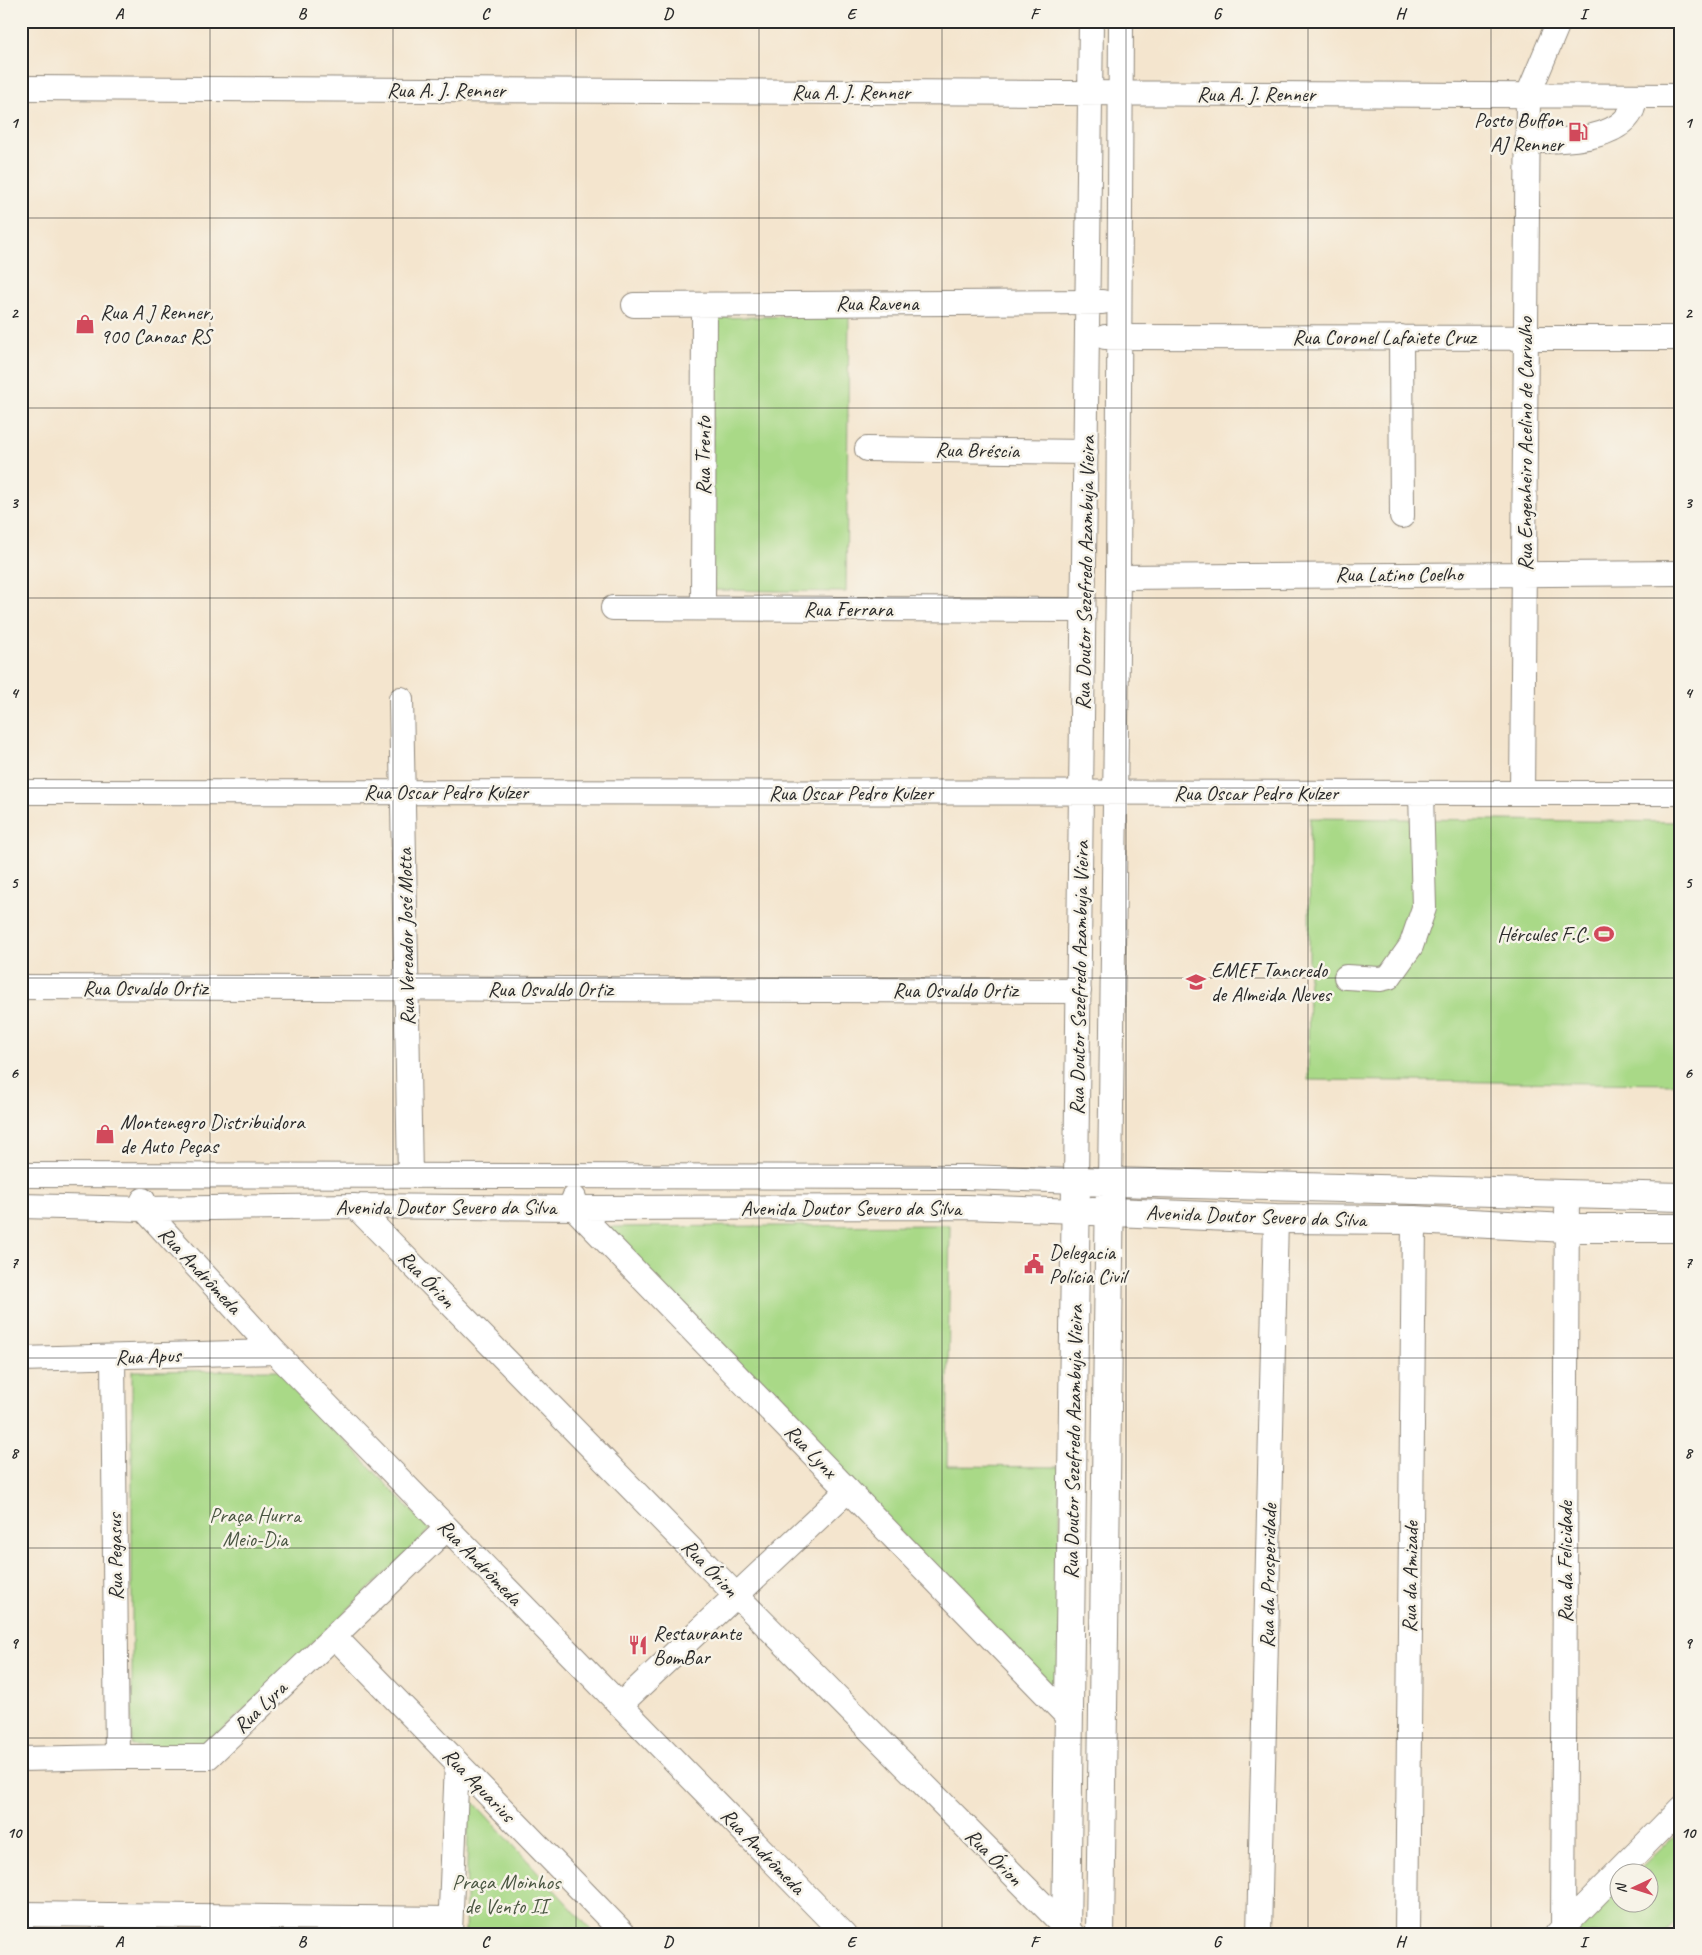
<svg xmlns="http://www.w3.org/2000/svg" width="1702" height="1955" viewBox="0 0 1702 1955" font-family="Caveat,sans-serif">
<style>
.green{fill:#a9d987;stroke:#6a8259}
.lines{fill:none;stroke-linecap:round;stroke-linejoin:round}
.minor-casing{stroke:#90887c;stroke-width:26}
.major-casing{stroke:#90887c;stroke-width:30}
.minor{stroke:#fff;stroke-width:24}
.major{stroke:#fff;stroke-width:28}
.grid{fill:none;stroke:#2b2b2b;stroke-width:1;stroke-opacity:0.55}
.labels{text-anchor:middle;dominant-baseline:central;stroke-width:5;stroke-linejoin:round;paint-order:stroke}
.street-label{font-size:21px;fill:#2b2b2b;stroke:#f7f3e8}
.poi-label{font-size:21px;fill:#2b2b2b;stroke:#f7f3e8;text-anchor:start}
.park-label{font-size:21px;fill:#4a5642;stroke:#f7f3e8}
.neatline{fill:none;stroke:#2b2b2b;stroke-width:2}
.grid-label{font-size:16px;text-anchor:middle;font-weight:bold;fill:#2b2b2b}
</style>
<rect width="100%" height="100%" fill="#f7f3e8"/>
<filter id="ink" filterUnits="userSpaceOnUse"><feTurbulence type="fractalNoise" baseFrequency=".02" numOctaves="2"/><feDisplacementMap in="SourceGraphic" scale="10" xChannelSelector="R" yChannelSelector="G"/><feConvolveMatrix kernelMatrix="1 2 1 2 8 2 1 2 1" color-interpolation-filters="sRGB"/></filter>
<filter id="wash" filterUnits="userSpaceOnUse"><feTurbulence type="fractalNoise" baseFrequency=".0096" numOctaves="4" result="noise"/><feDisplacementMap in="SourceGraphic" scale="20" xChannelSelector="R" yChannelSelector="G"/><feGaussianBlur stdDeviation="1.12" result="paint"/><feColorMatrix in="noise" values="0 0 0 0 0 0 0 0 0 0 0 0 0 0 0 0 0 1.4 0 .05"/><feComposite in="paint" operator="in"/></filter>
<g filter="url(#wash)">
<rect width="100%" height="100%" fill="#f4e5ce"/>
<path class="green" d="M849 315 846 592 711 590 713 318Z
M1310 818 1681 822V1084L1308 1080Z
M950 1225 947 1466 1060 1467V1697L602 1227Z
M278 1370 430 1530 204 1748 132 1746V1371Z
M469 1797 595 1934H465Z
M1681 1829V1917L1664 1934H1573L1619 1888 1620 1902H1650V1872H1636Z"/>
</g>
<g filter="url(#ink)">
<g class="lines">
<defs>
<path id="minor" d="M21 88 1681 96
M1527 141C1561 141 1634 142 1635 96
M634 305 1102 302
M1105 337 1681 338
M1401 337 1402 516
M867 449 1086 452
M1118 577 1681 573
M613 608 1084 610
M703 608 704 305
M401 699 410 1176
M21 792 1681 793
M1522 793 1528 95 1559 21
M1346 977 1380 979 1389 977 1411 946 1424 908 1421 793
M21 987 1079 991
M21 1175 966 1177 1076 1181 1091 21
M1110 1182 1118 577 1121 21
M574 1198V1208L1069 1718
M143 1200 144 1209 275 1352 844 1934
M21 1206 144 1209 355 1206 574 1208 966 1207 1076 1211
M355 1206 737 1596 1072 1934
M113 1357 117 1757
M21 1359 275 1352
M335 1637 624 1934
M620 1705 848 1490
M21 1759 117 1757H208L447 1528
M21 1914 450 1919
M1563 1930 1567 1194
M450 1933 457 1763
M1259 1934 1276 1219
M1407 1934 1414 1220
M1557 1934 1681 1808"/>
<path id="major" d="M1092 1211 1276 1219 1414 1220 1567 1228H1681
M1066 1934 1076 1181 1681 1197
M1100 1934 1110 1182"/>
</defs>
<use href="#minor" class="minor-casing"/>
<use href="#major" class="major-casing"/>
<use href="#minor" class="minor"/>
<use href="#major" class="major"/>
</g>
</g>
<path class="grid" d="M210 21V1934M393 21V1934M576 21V1934M759 21V1934M942 21V1934M1126 21V1934M1308 21V1934M1491 21V1934M21 218H1681M21 408H1681M21 598H1681M21 788H1681M21 978H1681M21 1168H1681M21 1358H1681M21 1548H1681M21 1738H1681"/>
<defs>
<symbol id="fuel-bare" viewBox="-9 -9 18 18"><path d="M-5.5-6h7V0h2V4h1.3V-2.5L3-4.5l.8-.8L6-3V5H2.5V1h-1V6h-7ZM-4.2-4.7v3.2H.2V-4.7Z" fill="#d1495b" stroke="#f7f3e8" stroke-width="2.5" paint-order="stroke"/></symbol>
<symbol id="shop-bare" viewBox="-9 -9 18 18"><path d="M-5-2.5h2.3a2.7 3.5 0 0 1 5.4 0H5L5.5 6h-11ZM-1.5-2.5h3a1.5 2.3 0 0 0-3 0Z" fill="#d1495b" stroke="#f7f3e8" stroke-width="2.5" paint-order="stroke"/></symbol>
<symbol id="stadium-bare" viewBox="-9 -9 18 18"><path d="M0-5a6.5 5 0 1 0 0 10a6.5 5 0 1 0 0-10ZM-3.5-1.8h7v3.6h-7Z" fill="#d1495b" stroke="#f7f3e8" stroke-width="2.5" paint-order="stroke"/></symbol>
<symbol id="school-bare" viewBox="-9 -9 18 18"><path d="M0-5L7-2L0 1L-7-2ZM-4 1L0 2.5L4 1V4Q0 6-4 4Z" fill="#d1495b" stroke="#f7f3e8" stroke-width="2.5" paint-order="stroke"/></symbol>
<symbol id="civic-bare" viewBox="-9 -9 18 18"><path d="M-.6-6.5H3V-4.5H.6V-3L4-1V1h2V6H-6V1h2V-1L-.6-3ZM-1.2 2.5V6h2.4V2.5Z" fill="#d1495b" stroke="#f7f3e8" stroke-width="2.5" paint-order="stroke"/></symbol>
<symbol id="restaurant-bare" viewBox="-9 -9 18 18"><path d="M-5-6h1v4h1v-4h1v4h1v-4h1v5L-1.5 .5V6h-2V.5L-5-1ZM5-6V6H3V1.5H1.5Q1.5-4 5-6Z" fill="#d1495b" stroke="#f7f3e8" stroke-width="2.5" paint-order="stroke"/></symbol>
</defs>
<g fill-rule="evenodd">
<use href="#fuel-bare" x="1564" y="118" width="28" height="28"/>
<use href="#shop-bare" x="71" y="310" width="28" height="28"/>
<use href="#stadium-bare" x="1590" y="920" width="28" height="28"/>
<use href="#school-bare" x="1182" y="968" width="28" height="28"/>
<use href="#shop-bare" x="91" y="1120" width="28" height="28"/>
<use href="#civic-bare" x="1020" y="1250" width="28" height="28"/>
<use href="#restaurant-bare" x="624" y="1631" width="28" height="28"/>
</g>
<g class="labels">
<g class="street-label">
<text x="446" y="90">Rua A. J. Renner</text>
<text x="851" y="92">Rua A. J. Renner</text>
<text x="1256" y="94">Rua A. J. Renner</text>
<text x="877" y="303">Rua Ravena</text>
<text x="1384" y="337">Rua Coronel Lafaiete Cruz</text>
<text transform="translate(1525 444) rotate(-90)">Rua Engenheiro Acelino de Carvalho</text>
<text transform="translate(977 450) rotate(1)">Rua Bréscia</text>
<text transform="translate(703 456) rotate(-90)">Rua Trento</text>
<text transform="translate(1085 573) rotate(-89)">Rua Doutor Sezefredo Azambuja Vieira</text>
<text x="1399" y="574">Rua Latino Coelho</text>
<text x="848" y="609">Rua Ferrara</text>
<text x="446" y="792">Rua Oscar Pedro Kulzer</text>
<text x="851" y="793">Rua Oscar Pedro Kulzer</text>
<text x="1256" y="793">Rua Oscar Pedro Kulzer</text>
<text transform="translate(406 937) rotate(-91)">Rua Vereador José Motta</text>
<text transform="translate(1079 978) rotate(-89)">Rua Doutor Sezefredo Azambuja Vieira</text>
<text x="145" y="988">Rua Osvaldo Ortiz</text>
<text x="550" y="989">Rua Osvaldo Ortiz</text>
<text x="955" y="990">Rua Osvaldo Ortiz</text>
<text x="446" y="1207">Avenida Doutor Severo da Silva</text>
<text x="851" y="1208">Avenida Doutor Severo da Silva</text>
<text transform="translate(1256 1216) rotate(2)">Avenida Doutor Severo da Silva</text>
<text transform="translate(200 1270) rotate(47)">Rua Andrômeda</text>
<text transform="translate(427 1279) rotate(46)">Rua Órion</text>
<text transform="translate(148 1356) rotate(-2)">Rua Apus</text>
<text transform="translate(1073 1442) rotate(-89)">Rua Doutor Sezefredo Azambuja Vieira</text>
<text transform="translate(811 1451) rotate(46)">Rua Lynx</text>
<text transform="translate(115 1557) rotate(-91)">Rua Pegasus</text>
<text transform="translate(480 1562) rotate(46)">Rua Andrômeda</text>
<text transform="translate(1565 1562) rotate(-90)">Rua da Felicidade</text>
<text transform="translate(710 1568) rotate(46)">Rua Órion</text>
<text transform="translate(1268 1576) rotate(-89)">Rua da Prosperidade</text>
<text transform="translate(1410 1577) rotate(-89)">Rua da Amizade</text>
<text transform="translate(260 1707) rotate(-44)">Rua Lyra</text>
<text transform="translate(479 1785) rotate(46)">Rua Aquarius</text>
<text transform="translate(763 1851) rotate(46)">Rua Andrômeda</text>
<text transform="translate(994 1857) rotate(45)">Rua Órion</text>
</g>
<g class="poi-label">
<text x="1563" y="120" text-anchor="end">Posto Buffon<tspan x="1563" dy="24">AJ Renner</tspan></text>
<text x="100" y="312">Rua A J Renner,<tspan x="100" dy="24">900 Canoas RS</tspan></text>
<text x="1589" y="934" text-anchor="end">Hércules F.C.</text>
<text x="1211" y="970">EMEF Tancredo<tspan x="1211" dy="24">de Almeida Neves</tspan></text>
<text x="120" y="1122">Montenegro Distribuidora<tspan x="120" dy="24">de Auto Peças</tspan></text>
<text x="1049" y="1252">Delegacia<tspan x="1049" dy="24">Polícia Civil</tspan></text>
<text x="653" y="1633">Restaurante<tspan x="653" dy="24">BomBar</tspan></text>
</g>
<g class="park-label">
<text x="255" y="1515">Praça Hurra<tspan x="255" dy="24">Meio-Dia</tspan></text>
<text x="506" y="1882">Praça Moinhos<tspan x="506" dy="24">de Vento II</tspan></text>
</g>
</g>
<rect width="1702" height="1955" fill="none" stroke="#f7f3e8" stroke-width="55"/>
<g transform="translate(1634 1888) rotate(266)"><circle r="24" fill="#f7f3e8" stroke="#a5a39c"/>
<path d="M0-4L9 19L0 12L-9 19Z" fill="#d1495b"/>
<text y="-8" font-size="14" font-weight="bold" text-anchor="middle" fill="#2b2b2b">N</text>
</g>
<rect x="28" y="28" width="1646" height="1900" class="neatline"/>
<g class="grid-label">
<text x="119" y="19">A</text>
<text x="302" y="19">B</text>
<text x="485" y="19">C</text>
<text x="668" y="19">D</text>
<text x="851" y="19">E</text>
<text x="1034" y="19">F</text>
<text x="1217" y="19">G</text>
<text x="1400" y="19">H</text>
<text x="1583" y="19">I</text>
<text x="14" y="128">1</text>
<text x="1688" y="128">1</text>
<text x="14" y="318">2</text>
<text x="1688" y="318">2</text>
<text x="14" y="508">3</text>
<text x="1688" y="508">3</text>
<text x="14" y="698">4</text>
<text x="1688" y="698">4</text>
<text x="14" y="888">5</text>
<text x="1688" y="888">5</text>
<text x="14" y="1078">6</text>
<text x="1688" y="1078">6</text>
<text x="14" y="1268">7</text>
<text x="1688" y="1268">7</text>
<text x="14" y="1458">8</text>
<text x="1688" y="1458">8</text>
<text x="14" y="1648">9</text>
<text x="1688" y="1648">9</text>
<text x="14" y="1838">10</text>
<text x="1688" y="1838">10</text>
<text x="119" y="1947">A</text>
<text x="302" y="1947">B</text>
<text x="485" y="1947">C</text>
<text x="668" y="1947">D</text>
<text x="851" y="1947">E</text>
<text x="1034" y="1947">F</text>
<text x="1217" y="1947">G</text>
<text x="1400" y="1947">H</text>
<text x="1583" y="1947">I</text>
</g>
</svg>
